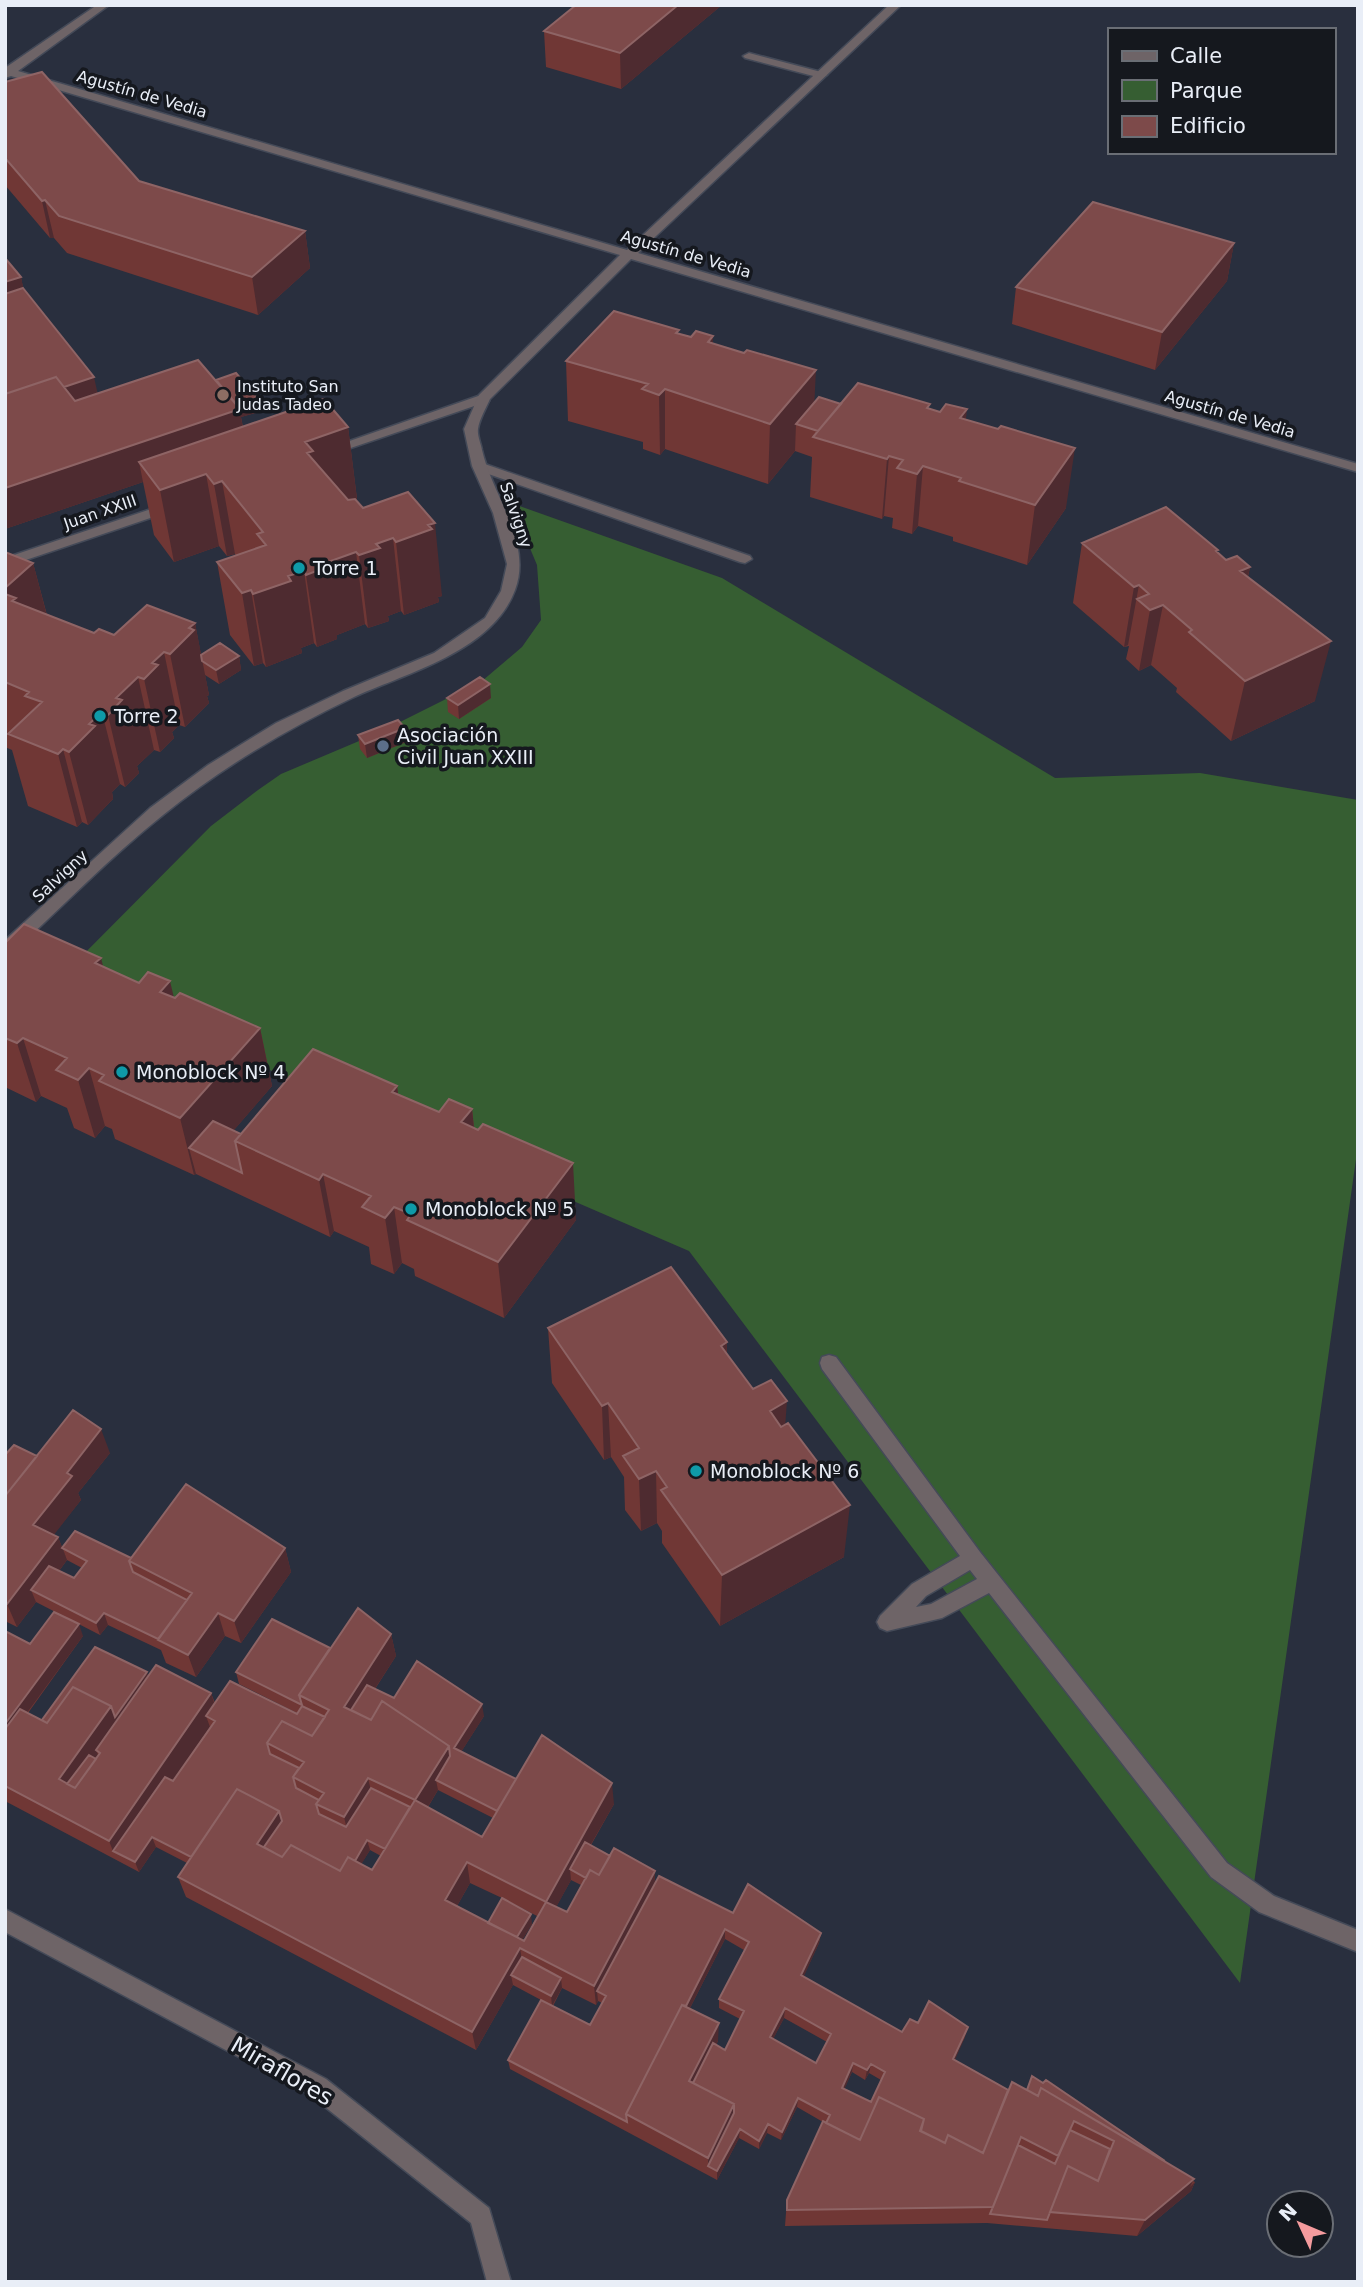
<svg xmlns="http://www.w3.org/2000/svg" width="1363" height="2287" viewBox="0 0 1363 2287" font-family="'DejaVu Sans',sans-serif">
<style>
.green{fill:#365e32}
.lines{fill:none;stroke-linecap:round;stroke-linejoin:round}
.lane-casing{stroke:#444a58;stroke-width:3}
.street-casing{stroke:#444a58;stroke-width:3}
.lane{fill:#6e6467;fill-rule:evenodd}
.street{fill:#6e6467;fill-rule:evenodd}
.wall{fill:#703735;fill-rule:evenodd}
.shaded-wall{fill:#4e2b30}
.building{fill:#7d4a4a;stroke:#8e6465;stroke-width:2;fill-rule:evenodd}
.education-dot{fill:#8d6e63;stroke:#15181e;stroke-width:2.5}
.culture-dot{fill:#0f9aa8;stroke:#15181e;stroke-width:2.5}
.service-dot{fill:#5c6f8a;stroke:#15181e;stroke-width:2.5}
.labels{text-anchor:middle;dominant-baseline:central;stroke-width:7;stroke-linejoin:round;paint-order:stroke}
.far-street-label{font-size:16px;fill:#e9eef7;stroke:#15181e}
.far-poi-label{font-size:16px;fill:#e9eef7;stroke:#15181e;text-anchor:start}
.poi-label{font-size:19px;fill:#e9eef7;stroke:#15181e;text-anchor:start}
.near-street-label{font-size:23px;fill:#e9eef7;stroke:#15181e}
</style>
<rect width="100%" height="100%" fill="#292f3e"/>
<path class="green" d="M511 503 722 578 1055 778 1200 773 1358 800V1145L1240 1983 689 1251 59 979 211 826 258 790 281 774 378 733 482 681 522 647 541 620 537 565Z"/>
<g class="lines">
<defs>
<path id="lane" d="M749 53 825 73 827 75 821 78 745 58 743 56Z
M484 394 489 395V401L333 454 328 455 321 451Z
M479 462 750 556 752 559 745 563 740 562 474 469V463Z
M169 503 176 507 174 510 5 567V558Z
M829 1355 836 1357 980 1552 1227 1863 1274 1896 1358 1930V1952L1259 1912 1211 1877 989 1593 942 1618 887 1631 880 1628 877 1622 880 1616 912 1584 960 1556 822 1369 820 1363 822 1357ZM970 1570 977 1579 931 1604 916 1607 926 1596Z"/>
<path id="street" d="M97 5H109L18 71 627 250 889 5H901L638 253 1358 464V472L631 259 490 399C486 408 479 420 478 429 477 435 481 444 482 450 492 495 533 543 515 590 492 652 406 673 352 698 285 730 221 768 163 815 110 857 61 908 11 954L5 956V940L150 808 208 765 276 723 343 691 434 653 485 618 501 591 507 564 493 513 472 466 464 429 479 395 620 255 11 76 5 78V68Z
M5 1909 326 2079 489 2208 511 2282H487L471 2223 310 2095 5 1932Z"/>
</defs>
<use href="#lane" class="lane-casing"/>
<use href="#street" class="street-casing"/>
<use href="#lane" class="lane"/>
<use href="#street" class="street"/>
</g>
<path class="wall" d="M576 5H722L621 89 546 67 544 31Z
M5 82 139 181 305 231 310 268 258 315 67 253 54 238H50L5 185Z
M1234 243 1227 281 1155 370 1012 324 1016 287Z
M21 277 23 288 97 393 216 380 259 412 241 417 243 427H348L357 499 356 500 363 508 408 492 442 596 438 597 439 602 404 615 401 611 388 616 389 621 368 628 365 624 337 635V639L317 647 314 643 301 648 302 653 266 667 263 663 254 666 230 635 217 562 236 556 235 554 227 556 219 546 174 562 154 535 143 482 5 529Z
M679 334 713 344 814 403 841 404 929 409 966 420 1066 508 1027 565 953 541V537L918 526 912 534 892 528 893 518 884 516 882 519 810 497 812 457 795 451 768 484 665 449 660 455 643 449V442L568 421 566 361Z
M1082 543 1218 553 1226 560 1250 567 1248 577 1315 701 1231 741 1176 692 1177 688 1151 665 1139 671 1126 659 1129 646 1124 647 1073 603Z
M5 552 33 563 47 615 94 633 114 635 195 623 201 655 239 656 241 670 219 684 205 675 209 695 207 696 209 703 185 727 179 725 172 732 174 738 160 752 154 750 137 766 139 773 125 787 120 784 112 792 113 799 88 825 82 822 77 827 28 806 12 750 5 747Z
M447 698H491L459 719 448 712Z
M358 735 406 742 367 758 360 749Z
M5 943 103 967 173 998 260 1028 272 1086 233 1131 241 1134 397 1086 398 1094 439 1112 472 1109 474 1127 576 1220 504 1318 415 1276 414 1269 402 1263 394 1274 371 1264 369 1247 334 1231 330 1237 196 1174 194 1175 115 1139 112 1129 105 1126 95 1138 74 1128 67 1108 41 1096 36 1102 5 1087Z
M548 1328 727 1342V1355L753 1389 785 1424 844 1557 720 1626 662 1543V1531L657 1523 641 1531 625 1510 624 1477 611 1457 604 1460 552 1383Z
M110 1453 78 1493 81 1500 53 1535 58 1537 67 1560 59 1571 74 1578 82 1568 67 1560 62 1548 131 1558 285 1548 291 1572 241 1643 225 1636 196 1677 166 1663 161 1650 108 1625 100 1635 36 1602 17 1627 5 1621V1455L37 1456Z
M5 1631 30 1644 83 1636 28 1713 42 1720 148 1676 211 1693 215 1703 297 1714V1713L239 1684 236 1672 391 1634 396 1656 375 1689 394 1698 484 1716 461 1752 516 1779 614 1804 591 1845 655 1882 733 1913 821 1933 819 1943 803 1977 902 2032 918 2023 965 2037 954 2060 1008 2090 1012 2082 1195 2182 1191 2191 1137 2236 987 2223 785 2226 787 2200 823 2122 797 2107 781 2140 767 2133 759 2149 739 2138 717 2180 510 2069 508 2060 541 2000 513 1985 476 2050 186 1897 178 1877 187 1863 156 1847 139 1872 5 1801ZM438 1790 493 1818 482 1837 428 1807ZM370 1850 381 1856 372 1870 361 1864ZM571 1880 581 1885 567 1912 556 1907ZM470 1883 502 1898 488 1923 457 1906ZM510 1902 537 1916 524 1941 522 1940 532 1924ZM725 1939 744 1950 719 1999V2008L740 2019 725 2050 716 2045 718 2041 690 2008ZM562 1988 596 2005 598 2001 602 2003 590 2025 553 2006ZM784 2018 827 2042 816 2063 773 2039ZM852 2072 865 2080 869 2073 881 2080 871 2102 844 2089Z"/>
<path class="shaded-wall" d="M678 5H722L621 89 620 53Z
M45 200 54 238H50L42 201Z
M305 231 310 268 258 315 252 277Z
M1234 243 1227 281 1155 370 1162 332Z
M21 277 29 315 5 322V282Z
M713 336 712 395 708 342Z
M816 370 813 429 796 424 795 451 768 484 770 424Z
M94 377 100 404 5 406Z
M665 389V449L660 455 659 395Z
M257 398 259 412 241 417 246 447 139 462 143 482 5 529V488Z
M967 409 961 469 960 418Z
M348 427 357 499 321 512 305 442Z
M1075 448 1066 508 1027 565 1035 505Z
M889 456 884 516 882 519 887 459Z
M923 466 918 526 912 534 917 474Z
M206 474 219 546 174 562 160 490Z
M222 481 235 554 227 556 214 484Z
M435 523 442 596 438 597 439 602 404 615 396 542 428 525Z
M393 538 401 611 388 616 389 621 368 628 359 555 376 544Z
M356 552 365 624 337 635V639L317 647 306 575 325 563Z
M33 563 52 635 5 609V588Z
M1250 567 1237 627 1240 571Z
M304 571 314 643 301 648 302 653 266 667 253 594 288 576Z
M1139 585 1128 645 1124 647 1134 587Z
M251 590 263 663 254 666 242 593Z
M1163 605 1151 665 1139 671 1150 610Z
M195 623 209 695 207 696 209 703 185 727 170 654 189 628Z
M1331 641 1315 701 1231 741 1245 681Z
M164 652 179 725 172 732 174 738 160 752 144 679 152 663Z
M239 656 241 670 219 684 216 670Z
M138 677 154 750 137 766 139 773 125 787 108 715 116 698Z
M490 684 491 698 459 719 458 705Z
M102 712 120 784 112 792 113 799 88 825 69 752 89 724Z
M405 728 406 742 367 758 365 744Z
M63 749 82 822 77 827 58 754Z
M101 958 116 1016 95 963Z
M170 981 184 1040 160 992Z
M260 1028 272 1086 210 1158 189 1148 196 1174 194 1175 180 1118Z
M23 1038 41 1096 36 1102 17 1043Z
M89 1068 105 1126 95 1138 78 1080Z
M397 1086 405 1144 392 1092Z
M472 1109 478 1166 461 1122Z
M573 1163 576 1220 504 1318 498 1262Z
M323 1174 334 1231 330 1237 319 1180Z
M394 1207 402 1263 394 1274 385 1218Z
M727 1342 726 1397 721 1346Z
M787 1401 783 1455 770 1411Z
M608 1403 611 1457 604 1460 602 1406Z
M101 1429 110 1453 78 1493 81 1500 43 1549 33 1525 67 1473Z
M656 1471 657 1523 641 1531 639 1479Z
M850 1505 844 1557 720 1626 722 1575Z
M58 1537 67 1560 41 1595 31 1590 36 1602 17 1627 7 1604Z
M285 1548 291 1572 241 1643 234 1621Z
M104 1613 108 1625 100 1635 96 1623Z
M218 1613 225 1636 196 1677 188 1655Z
M79 1624 83 1636 5 1743V1724Z
M391 1634 396 1656 354 1721 344 1707Z
M147 1672 151 1684 100 1753 96 1750 99 1757 63 1789 59 1779 111 1706Z
M211 1693 218 1715 206 1716 210 1727 122 1855 113 1851 109 1841Z
M482 1704 484 1716 456 1760 454 1748Z
M449 1746 452 1767 436 1780 438 1790 394 1862 415 1800Z
M368 1778 373 1799 349 1838 344 1817Z
M612 1783 614 1804 575 1872 570 1869 571 1880 548 1922 546 1902Z
M279 1811 285 1832 268 1858 257 1844Z
M152 1837 156 1847 139 1872 135 1862Z
M367 1840 370 1850 345 1891 343 1880Z
M467 1862 470 1883 449 1920 445 1900Z
M655 1871V1891L597 1991 598 2001 596 2005 594 1986Z
M531 1914 532 1924 514 1954 513 1944Z
M725 1929V1939L634 2118 630 2116Z
M821 1933 819 1943 800 1985 801 1975Z
M520 1948 523 1967 511 1975 513 1985 476 2050 472 2032Z
M561 1978 562 1988 552 2006 551 1996Z
M785 2008 784 2018 769 2047 770 2037Z
M719 2023 718 2041 693 2091 689 2081Z
M968 2027 965 2037 951 2069 953 2059Z
M853 2063 852 2072 841 2097 842 2088Z
M871 2064 869 2073 865 2080 867 2070Z
M798 2098 797 2107 781 2140 782 2132Z
M734 2104 733 2122 708 2166V2158Z
M768 2124 767 2133 759 2149V2141Z
M740 2129 739 2138 717 2180V2171Z
M1194 2179 1190 2187 1195 2182 1191 2191 1137 2236 1145 2220Z"/>
<path class="building" d="M576 5H678L620 53 544 31Z
M42 72 139 181 305 231 252 277 59 216 45 200 42 201 5 158V82Z
M1093 202 1234 243 1162 332 1016 287Z
M5 258 21 277 5 282Z
M23 288 94 377 64 387 56 377 5 394V294Z
M614 311 679 330 676 333 691 337 696 331 713 336 708 342 744 353 747 350 816 370 770 424 665 389 659 395 642 389 648 384 566 361Z
M198 360 240 409 5 488V394L56 377 75 401Z
M236 373 257 398 236 404 216 380Z
M858 383 930 404 927 408 940 412 946 404 967 409 960 418 998 429 1001 426 1075 448 1035 505 959 481 961 478 923 466 917 474 897 468 903 460 889 456 887 459 813 437Z
M819 397 841 404 818 431 796 424Z
M324 399 348 427 305 442 313 451 307 453 348 500 355 499 363 508 408 492 435 523 428 525 432 529 396 542 393 538 376 544 380 548 359 555 356 552 325 563 327 567 306 575 304 571 288 576 291 581 253 594 251 590 242 593 217 562 266 545 257 534 263 532 222 481 214 484 206 474 160 490 139 462Z
M1166 507 1218 550 1216 551 1226 560 1237 556 1250 567 1240 571 1331 641 1245 681 1189 632 1192 630 1163 605 1150 610 1137 599 1149 594 1139 585 1134 587 1082 543Z
M5 552 33 563 5 588Z
M5 594 16 598 12 601 94 633 99 629 114 635 147 605 195 623 189 628 194 630 170 654 164 652 152 663 158 665 144 679 138 677 116 698 122 700 108 715 102 712 89 724 95 726 69 752 63 749 58 754 8 734 42 702 25 696 29 692 5 682Z
M220 643 239 656 216 670 202 661 201 655Z
M480 677 490 684 458 705 447 698Z
M398 720 405 728 365 744 358 735Z
M24 924 101 958 95 963 139 983 148 972 170 981 160 992 175 998 180 993 260 1028 180 1118 99 1081 104 1075 89 1068 78 1080 56 1070 67 1058 23 1038 17 1043 5 1038V943Z
M313 1049 397 1086 392 1092 439 1112 449 1099 472 1109 461 1122 478 1130 483 1124 573 1163 498 1262 407 1220 411 1214 394 1207 385 1218 362 1207 371 1196 323 1174 319 1180 235 1141Z
M213 1121 241 1134 235 1141 242 1173 189 1148Z
M671 1267 727 1342 721 1346 753 1389 771 1380 787 1401 770 1411 781 1427 788 1423 850 1505 722 1575 661 1490 667 1487 656 1471 639 1479 623 1456 639 1448 608 1403 602 1406 548 1328Z
M73 1410 101 1429 67 1473 72 1476 33 1525 58 1537 7 1604 5 1603V1496Z
M14 1445 37 1456 5 1496V1455Z
M186 1484 285 1548 234 1621 218 1613 188 1655 158 1640 192 1593 129 1561Z
M75 1531 131 1558 129 1561 133 1572 187 1600 158 1639 104 1613 96 1623 31 1590 49 1566 74 1578 87 1561 62 1548Z
M358 1608 391 1634 344 1707 371 1720 382 1701 449 1746 415 1800 368 1778 344 1817 316 1804 324 1793 293 1777 304 1762 267 1743 282 1721 312 1736 329 1710 299 1695Z
M54 1612 79 1624 5 1724V1631L30 1644Z
M272 1619 330 1648 299 1695 302 1705 236 1672Z
M95 1647 147 1672 115 1717 111 1706 73 1687 47 1723 42 1720Z
M417 1661 482 1704 454 1748 516 1779 497 1811 436 1780 450 1756 449 1746 382 1701 371 1720 351 1710 367 1685 394 1698Z
M156 1665 211 1693 109 1841 5 1786V1729L20 1709 47 1723 73 1687 111 1706 59 1779 75 1788 100 1753 96 1750Z
M230 1681 297 1714 302 1706 325 1717 312 1736 282 1721 267 1743 270 1754 299 1768 293 1777 296 1788 319 1800 316 1804 319 1814 346 1827 371 1788 410 1807 385 1849 367 1840 355 1861 348 1857 340 1871 291 1845 282 1857 264 1847 282 1821 279 1811 237 1789 191 1857 152 1837 135 1862 113 1851 165 1777 173 1781 215 1721 206 1716Z
M542 1735 612 1783 546 1902 467 1862 445 1900 524 1941 546 1902 567 1912 590 1870 599 1875 614 1848 655 1871 594 1986 520 1948 472 2032 178 1877 237 1789 279 1811 257 1844 282 1857 291 1845 340 1871 348 1857 372 1870 415 1800 482 1837Z
M89 1755 96 1759 75 1788 67 1784Z
M585 1842 610 1856 599 1875 590 1870 586 1878 570 1869Z
M659 1876 733 1913 748 1884 821 1933 801 1975 902 2032 910 2019 918 2023 929 2001 968 2027 953 2059 1008 2090 983 2153 948 2135 945 2143 921 2131 924 2119 879 2097 860 2140 826 2123 830 2115 798 2098 782 2132 768 2124 759 2141 740 2129 717 2171 708 2166 734 2113V2104L693 2083 713 2043 725 2050 744 2011 719 1999 749 1942 725 1929 686 2006 682 2005 626 2114 627 2122 508 2060 541 2000 590 2025 606 1996 597 1991ZM785 2008 831 2034 816 2063 770 2037ZM853 2063 867 2070 871 2064 885 2072 871 2102 842 2088Z
M502 1898 531 1914 517 1937 488 1923Z
M522 1957 561 1978 551 1996 511 1975Z
M682 2005 719 2023 689 2081 734 2104 708 2158 626 2114Z
M1032 2076 1043 2083 1046 2080 1165 2161 1041 2088 1038 2096 1027 2090Z
M1012 2082 1038 2096 1041 2088 1194 2179 1145 2220 1050 2212 1068 2166 1098 2181 1114 2141 1074 2121 1058 2156 1021 2137 993 2207 787 2210V2200L823 2121 860 2140 879 2097 924 2119 920 2131 945 2143 948 2135 983 2153Z
M1070 2130 1110 2149 1098 2181 1068 2166 1047 2220 990 2214 1018 2145 1055 2164Z"/>
<circle class="education-dot" cx="223" cy="395" r="7"/>
<g class="culture-dot">
<circle cx="299" cy="568" r="7"/>
<circle cx="100" cy="716" r="7"/>
<circle cx="122" cy="1072" r="7"/>
<circle cx="411" cy="1209" r="7"/>
<circle cx="696" cy="1471" r="7"/>
</g>
<circle class="service-dot" cx="383" cy="746" r="7"/>
<g class="labels">
<g class="far-street-label">
<text transform="translate(142 94) rotate(16)">Agustín de Vedia</text>
<text transform="translate(686 254) rotate(16)">Agustín de Vedia</text>
<text transform="translate(1230 414) rotate(16)">Agustín de Vedia</text>
<text transform="translate(100 512) rotate(-19)">Juan XXIII</text>
<text transform="translate(516 515) rotate(71)">Salvigny</text>
<text transform="translate(60 876) rotate(-43)">Salvigny</text>
</g>
<g class="far-poi-label">
<text x="237" y="386">Instituto San<tspan x="237" dy="18">Judas Tadeo</tspan></text>
</g>
<g class="poi-label">
<text x="313" y="568">Torre 1</text>
<text x="114" y="716">Torre 2</text>
<text x="397" y="735">Asociación<tspan x="397" dy="22">Civil Juan XXIII</tspan></text>
<text x="136" y="1072">Monoblock Nº 4</text>
<text x="425" y="1209">Monoblock Nº 5</text>
<text x="710" y="1471">Monoblock Nº 6</text>
</g>
<g class="near-street-label">
<text transform="translate(282 2071) rotate(30)">Miraflores</text>
</g>
</g>
<rect width="1363" height="2287" fill="none" stroke="#e9eef7" stroke-width="14"/>
<rect x="1108" y="28" width="228" height="126" fill="#15181e" stroke="#6a6e75" stroke-width="2"/>
<rect x="1122" y="51" width="35" height="10" fill="#6e6467" stroke="#6a6e75" stroke-width="2"/>
<text x="1170" y="63" font-size="21" fill="#e9eef7">Calle</text>
<rect x="1122" y="80" width="35" height="21" fill="#365e32" stroke="#6a6e75" stroke-width="2"/>
<text x="1170" y="98" font-size="21" fill="#e9eef7">Parque</text>
<rect x="1122" y="116" width="35" height="21" fill="#7d4a4a" stroke="#6a6e75" stroke-width="2"/>
<text x="1170" y="133" font-size="21" fill="#e9eef7">Edificio</text>
<g transform="translate(1300 2224) rotate(314)"><circle r="33" fill="#15181e" stroke="#6a6e75" stroke-width="2"/>
<path d="M0-5L12 26L0 18L-12 26Z" fill="#f59b9e"/>
<text y="-10" font-size="19" font-weight="bold" text-anchor="middle" fill="#e9eef7">N</text>
</g>
</svg>
